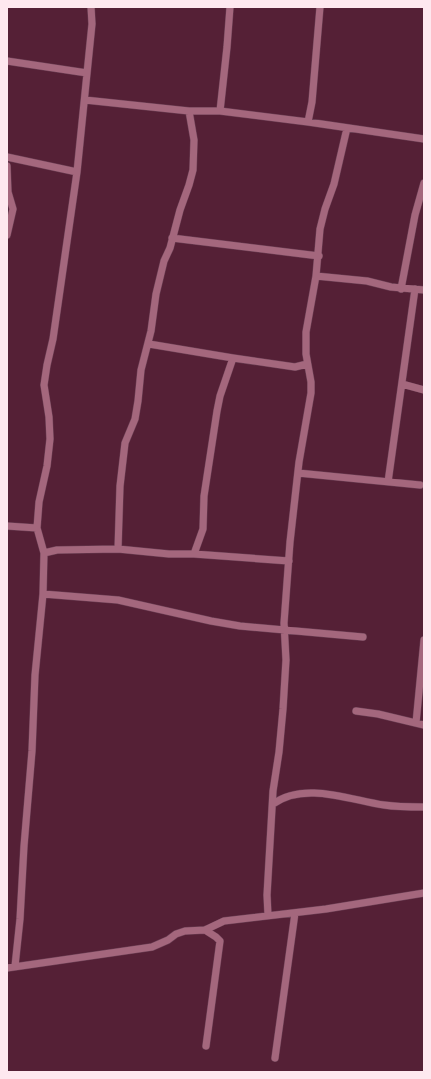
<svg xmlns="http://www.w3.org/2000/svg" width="431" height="1079" viewBox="0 0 431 1079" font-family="Jost,sans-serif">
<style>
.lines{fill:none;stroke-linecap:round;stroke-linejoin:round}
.minor-casing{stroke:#6b3f54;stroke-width:8}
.minor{stroke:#a4677d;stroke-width:7}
</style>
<rect width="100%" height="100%" fill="#552036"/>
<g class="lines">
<defs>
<path id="minor" d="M7 61 87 73
M85 100 189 111H220L308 122 424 139
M220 111 227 47 230 7
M308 122 312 102 320 7
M7 157 77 172
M7 166 8 192 13 209 7 235
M172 238 319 256
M316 276 367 281 391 287 424 290
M401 289 415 215 424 183
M149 344 233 358 295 367 307 364
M402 384 424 390
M298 473 420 485
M388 482 415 289
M7 526 37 528
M118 549 120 486 125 443 135 419 138 401 141 370 151 331 156 294 164 261 170 248 180 210 189 185 193 170 194 140 189 111
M44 553 57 550 118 549 169 554H194L289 561
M194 554 203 529 204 496 217 411 220 396 233 358
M43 594 118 600 211 621 240 626 363 637
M356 711 378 714 424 725
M416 723 424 640
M273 804C304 781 350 800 384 805 397 807 411 807 424 807
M268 915 267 895 273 791 279 752 283 709 286 660 284 623 290 542 299 462 311 393V382L306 354V332L316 276 320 229 325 209 334 184 347 128
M205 930 216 937 220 941 206 1046
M15 966 20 919 24 846 32 751 35 675 43 594 44 553 37 528 39 502 47 466 50 439 49 417 44 385 47 365 53 339 77 172 92 24 91 7
M7 968 152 947 168 940 176 934 185 931 205 930 224 921 326 909 424 893
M275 1058 295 913"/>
</defs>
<use href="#minor" class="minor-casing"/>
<use href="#minor" class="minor"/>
</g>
<rect width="431" height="1079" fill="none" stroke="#fee8ef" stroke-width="16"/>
</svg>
